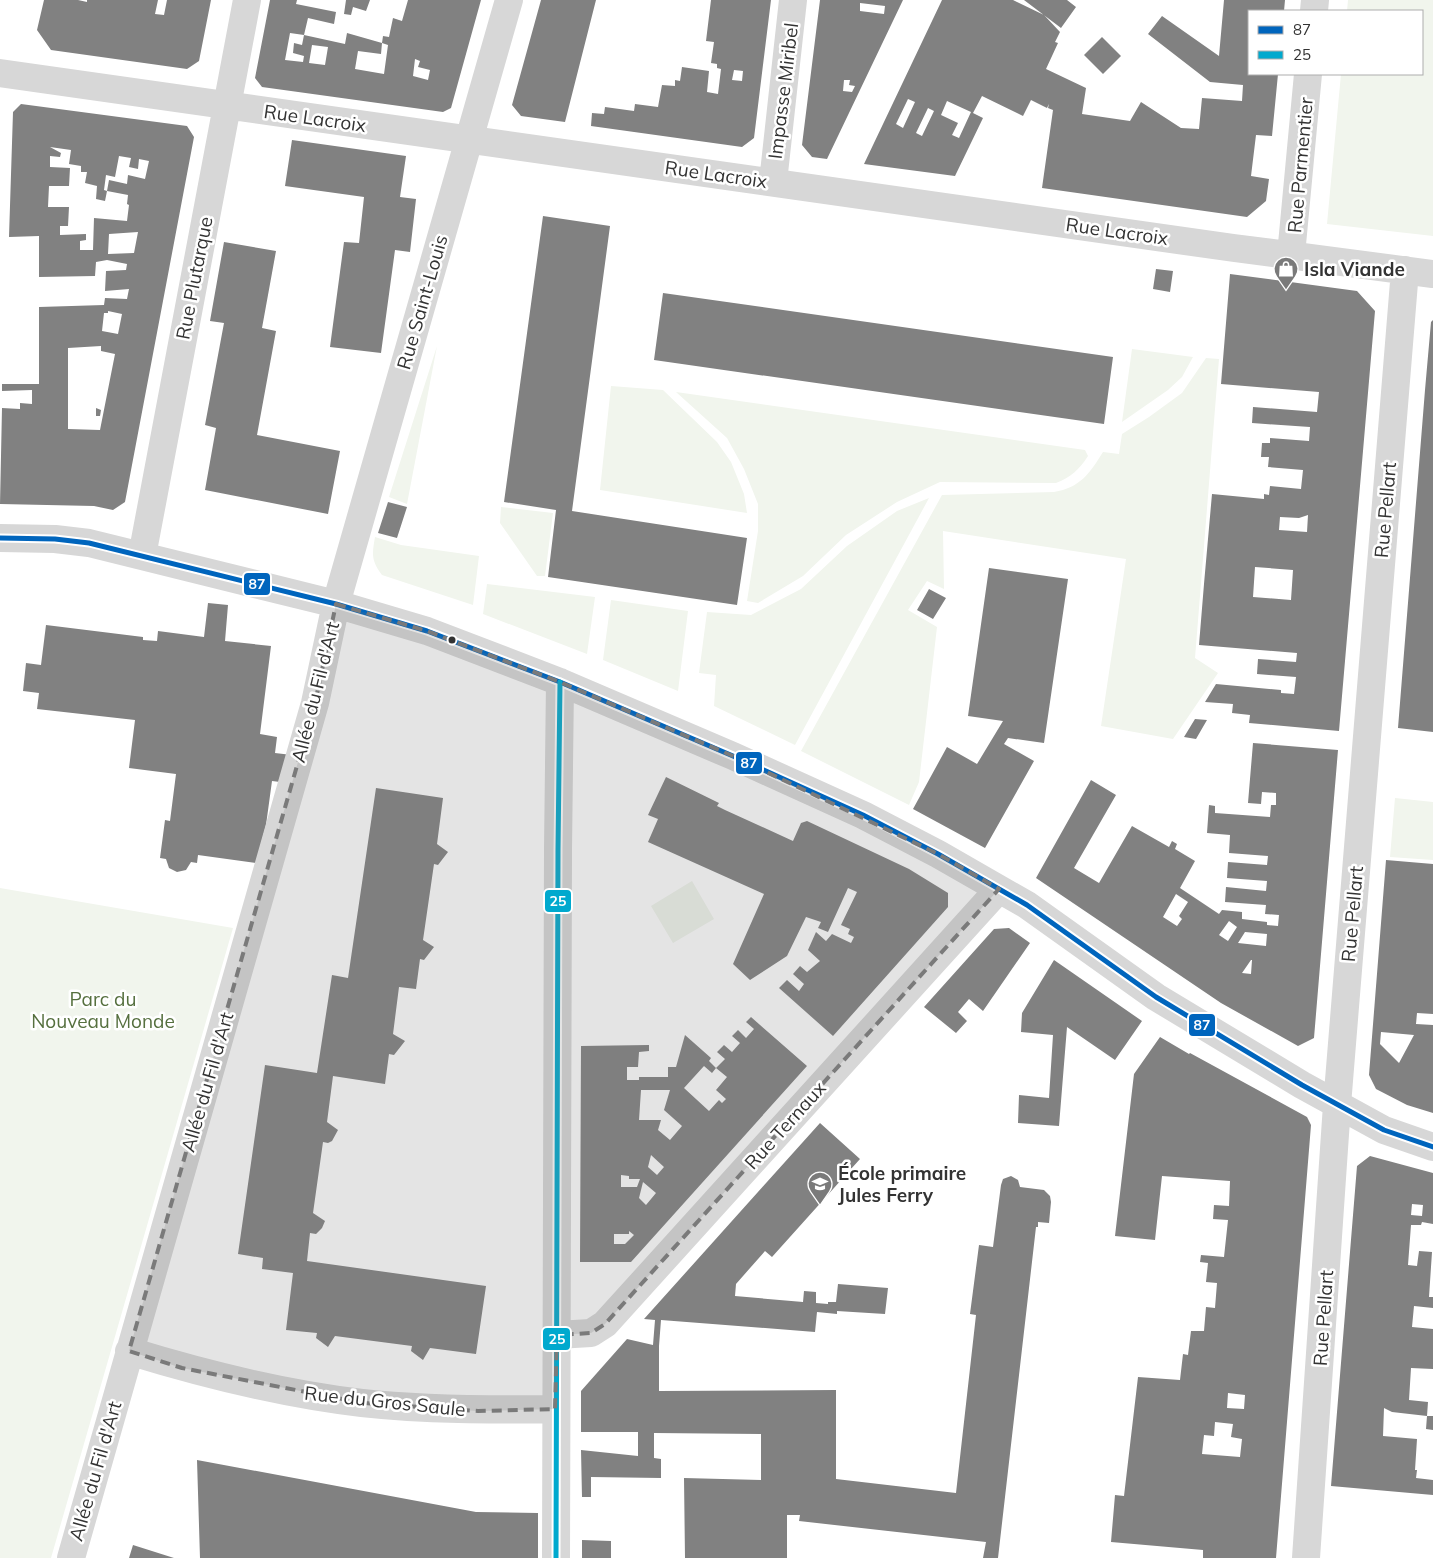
<svg xmlns="http://www.w3.org/2000/svg" width="1433" height="1558" viewBox="0 0 1433 1558" font-family="Mulish,sans-serif">
<style>
.green{fill:#f1f5ed}
.building{fill:#818181;fill-rule:evenodd}
.lines{fill:none;stroke-linecap:round;stroke-linejoin:round}
.minor{stroke:#d7d7d7;stroke-width:28}
.bus-1-casing{stroke:#fff;stroke-width:9}
.bus-2-casing{stroke:#fff;stroke-width:9}
.bus-1{stroke:#0065bd;stroke-width:5}
.bus-2{stroke:#00a9ce;stroke-width:5}
.marked{fill:#7a7a7a;fill-opacity:0.2;stroke:#7a7a7a;stroke-width:4;stroke-dasharray:10 6;stroke-linejoin:round}
.bus-dot{fill:#333;stroke:#fff;stroke-width:2}
.labels{text-anchor:middle;dominant-baseline:central;stroke-width:5;stroke-linejoin:round;paint-order:stroke}
.street-label{font-size:19px;fill:#333;stroke:#fff}
.poi-label{font-size:19px;font-weight:bold;fill:#333;stroke:#fff;text-anchor:start}
.park-label{font-size:19px;fill:#56703f;stroke:#fff}
.line-badge{stroke:#fff;stroke-width:2}
.badge-label{font-size:14px;text-anchor:middle;font-weight:bold;fill:#fff}
</style>
<rect width="100%" height="100%" fill="#fff"/>
<path class="green" d="M1348 0H1433V236L1327 224 1341 74H1422V11H1347Z
M437 346 407 504 389 497Z
M1132 349 1193 357 1182 377 1168 390 1122 422Z
M1206 358 1219 359 1195 658 1218 673 1173 739 1101 726 1126 559 943 531 944 589 927 581 908 610 937 627 919 782 909 805 801 751 942 495 1054 492C1080 488 1090 473 1103 452L1119 454 1122 434 1149 417 1182 393Z
M611 386 663 390 717 442 731 462 744 494 747 513 600 490Z
M676 392 1085 450 1088 456C1079 470 1071 477 1056 483L940 482 897 502 846 535 803 576 758 603 747 601 758 531V504L744 469 727 438Z
M929 498 795 745 714 706 716 675 699 673 707 612 751 615 801 589 847 546 897 511Z
M501 507 553 513 545 576H537L500 523Z
M375 537 401 545 479 556 473 605 382 575C371 560 372 555 375 537Z
M487 584 595 597 587 654 483 614Z
M611 600 688 611 678 691 603 660Z
M1395 798 1433 802V860L1390 857Z
M692 881 714 919 673 943 651 906Z
M0 888 233 928 51 1558H0Z"/>
<path class="building" d="M44 0H78L87 2V0H158L155 14 164 15 167 0H211L199 61 187 69 51 50 37 30Z
M270 0H297L296 4 336 12 334 24 308 18 304 35 290 33 285 60 303 62 304 56 293 53 294 43 302 45 304 35 345 44 347 33 382 43 383 36 389 37 393 18 402 21 408 0H481L451 108 443 112 262 87 255 78ZM382 43 388 45 384 74 355 69 358 51 381 54ZM312 45 328 47 325 65 309 63ZM415 59 420 61 418 67 430 70 428 80 413 76Z
M346 0H370L366 11 353 7 351 15 344 14Z
M541 0H596L565 122 521 116 512 105Z
M711 0H771L754 138 742 147 591 126 592 113 604 114 605 107 634 111 635 104 658 107 662 85 675 86V80L680 81 682 67 709 71 707 92 718 94 721 69 717 68V64L711 63 714 42 706 41ZM734 70 743 71 742 81 732 80Z
M820 0H903L827 159 812 157 802 145ZM860 3 885 6 884 14 860 11ZM844 80H850L849 85 855 86 852 92 843 91Z
M942 0H1013L1044 15 1060 32 1055 42 1058 43 1046 69 1086 88 1082 114 1130 121 1141 102 1181 128 1199 129 1202 98 1242 101 1243 85 1210 82 1148 34 1162 16 1219 56 1224 0H1285L1284 11H1249V74H1278L1272 136 1256 135 1251 176 1269 179 1266 201 1247 217 1042 188 1053 110 1048 108 1049 104 1047 108 1031 100 1023 116 982 96 973 113 983 118 955 176 864 164ZM908 99 915 102 903 128 896 124ZM947 101 971 112 959 138 952 135 958 123 941 115ZM928 108 934 111 922 136 916 133Z
M1024 0H1067L1076 7 1061 28Z
M1102 37 1121 56 1103 74 1084 55Z
M21 104 187 126 194 137 125 502 113 510 94 506 0 504 2 408 20 409V403L32 404V390L2 391V384H39V307L104 305 105 298 127 299 129 289 105 291 106 271 126 270 127 264 107 260 96 262 95 276 39 277V236L9 237 13 112ZM50 147 71 150 69 164 81 166V172H87L85 183 97 186 96 199 105 201 107 191 104 190 106 175 115 177 119 156 131 158 129 167 138 169 139 159 149 161 145 179 128 175 127 184 109 180 107 191 128 195 127 204 129 205 127 221 94 218 93 250H80V241L86 240V234L60 235V226H68L69 207H48L49 186H69L70 168 50 167V156L60 157 61 153ZM138 232 134 253 108 254 109 234ZM108 311 122 314 118 334 102 331 104 313H108ZM101 346V351L115 354 100 430 68 429V348Z
M292 140 406 156 400 197 416 199 410 252 395 250 381 353 330 347 344 242 359 243 364 197 285 186Z
M543 216 610 226 572 511 747 538 737 605 548 577 556 510 504 502Z
M224 242 276 251 262 328 276 331 257 435 340 451 328 514 205 490 216 428 205 425 224 323 210 321Z
M1156 269 1173 271 1170 292 1153 289Z
M1230 274 1357 291 1375 311 1339 731 1249 723 1250 715 1232 713 1233 704 1205 702 1216 684 1281 690V693L1294 694 1296 677 1257 674 1258 659 1296 662 1297 653 1199 645 1204 584 1212 494 1264 499V494L1269 495 1270 486 1301 489 1303 470 1268 467 1269 457H1261L1262 443H1270V438L1309 441 1310 427 1252 423 1253 407 1317 412 1319 392 1221 384ZM1308 515 1307 532 1279 530 1280 517 1299 518ZM1255 567 1293 570 1291 600 1253 597Z
M663 293 1113 357 1104 424 654 360Z
M1433 320V732L1398 728 1425 390 1431 322Z
M96 408 101 410 100 416H96Z
M388 502 407 507 397 538 378 533Z
M989 568 1068 579 1044 743 1008 738 1004 744 1034 761 985 848 913 809 947 747 977 764 1003 721 968 716Z
M929 589 946 598 933 619 917 610Z
M208 603 228 605 225 641 271 646 260 734 277 737 275 753 292 755 288 783 272 781 266 825 256 863 198 855 197 863 191 862 186 870 177 872 169 868 166 859 160 858 165 820 170 821 176 774 129 768 135 720 37 709 39 693 23 691 26 663 41 665 46 625 143 637V640L157 641 158 631 204 637Z
M1195 719 1207 720 1196 739 1184 737Z
M1253 743 1338 750 1314 1038 1298 1046 1221 1003 1036 878 1091 780 1116 795 1074 868 1099 883 1132 826 1169 847 1172 841 1177 844 1175 849 1195 861 1180 888 1219 914 1222 910 1242 912V919L1267 922V925L1278 926 1279 915 1265 914 1266 905 1225 902 1226 887 1266 891 1267 881 1227 878 1228 862 1267 865 1268 856 1229 853 1230 835 1207 833 1209 805 1215 806V813L1270 817 1271 805H1276V793L1262 792 1261 804 1248 803ZM1176 894 1188 902 1179 916 1182 919 1177 926 1163 917ZM1229 921 1237 927 1228 941 1219 935ZM1245 932 1267 934 1266 946 1238 943ZM1251 960H1252L1251 974 1242 973Z
M666 777 719 803 717 806 725 810 793 841 801 823 807 821 909 869 948 893V907L833 1036 779 988 787 980 799 991 804 984 793 974 800 966 807 972 820 961 808 950 816 932 826 941 832 934 851 943 854 937 848 934 850 929 841 925 857 892 848 888 828 932 818 928 821 922 806 917 787 956 750 980 733 964 764 894 648 842 658 819 648 815Z
M376 788 443 798 437 844 448 852 438 865 434 864 423 940 434 947 424 960 420 959 416 989 399 987 393 1034 405 1041 394 1055 389 1054 385 1084 333 1076 327 1122 338 1130 332 1141 328 1143 323 1142 313 1213 325 1221 322 1228 316 1234 310 1233 307 1261 486 1286 476 1354 430 1348 423 1360 411 1351 412 1346 335 1336 328 1347 316 1338 317 1333 286 1330 293 1273 262 1269 263 1258 238 1254 265 1065 317 1073 332 975 348 978Z
M1386 860 1433 864V1014L1417 1013 1416 1024 1433 1025V1113L1407 1105 1376 1089 1369 1075ZM1381 1032 1414 1035 1399 1063 1380 1044Z
M1009 928 1030 943 983 1011 969 999 958 1012 967 1021 956 1033 924 1007 994 929Z
M1054 960 1142 1021 1115 1060 1067 1027 1059 1126 1018 1123 1019 1095 1049 1098 1053 1035 1021 1032 1022 1013Z
M751 1017 807 1066 631 1262H580L581 1046 649 1045V1051L639 1052 638 1067H627V1080H639V1077H668V1067H676L685 1035 711 1058 709 1061 716 1068 712 1073 704 1066 684 1088 709 1111 719 1100 722 1103 726 1099 716 1090 727 1077 716 1068 725 1059 717 1052 724 1045 732 1052 740 1043 732 1036 738 1030 746 1038 754 1029 746 1022ZM641 1090H670L664 1110 682 1126 670 1140 658 1130 661 1120H639ZM651 1155 664 1167 657 1175 648 1167ZM621 1175 629 1176V1179H640L637 1187H621ZM643 1182 656 1193 646 1205 639 1198ZM629 1231 634 1235 625 1244H614V1234H629Z
M1160 1037 1189 1054 1190 1053 1307 1117 1311 1125 1276 1558H1203V1550L1111 1542 1115 1495 1124 1496 1138 1377 1180 1380 1183 1354 1188 1355 1191 1331H1204L1206 1307 1215 1308 1217 1283 1206 1282 1208 1263 1200 1262 1201 1255 1224 1257 1228 1220 1213 1219 1214 1205 1229 1206 1230 1181 1162 1176 1155 1240 1115 1236 1134 1074ZM1228 1393 1245 1395 1244 1409 1227 1408ZM1215 1422 1233 1424 1231 1437 1242 1439 1240 1457 1202 1454 1204 1435 1214 1436Z
M820 1123 860 1159 772 1257 765 1251 736 1284 735 1296 803 1302 804 1291 816 1292V1303L828 1304V1302H836L838 1284 888 1288 885 1314 837 1311V1314L817 1312 815 1332 661 1320 659 1346V1391L836 1390V1479L956 1493 976 1315 970 1314 979 1245 993 1247 1001 1185 1003 1179 1011 1176 1018 1180 1020 1187 1044 1190 1050 1196 1051 1202 1049 1223 1038 1222V1227H1036L998 1558H983L986 1542 799 1521 800 1515H787V1558H685L684 1478 761 1480V1434L654 1433V1458L661 1459V1478L591 1477V1497H582L581 1450 638 1456V1432H581V1391L627 1339 653 1345 655 1320 644 1319Z
M1370 1156 1433 1173V1224L1422 1222 1421 1225H1411L1408 1265 1417 1266 1419 1251 1432 1252 1429 1297H1433V1308L1414 1306 1412 1327 1433 1329V1369L1411 1368 1409 1400 1428 1402 1427 1416H1433V1430L1426 1429 1427 1416 1392 1412 1384 1408 1383 1436 1417 1439 1415 1470H1417L1416 1478 1433 1480V1495L1331 1486 1357 1166ZM1412 1204 1423 1205 1422 1216 1411 1215Z
M197 1460 476 1512 538 1513V1558H200Z
M582 1540 611 1541V1558H582Z
M133 1545 174 1558H129Z"/>
<g class="lines">
<path class="minor" d="M1314 11 1315 0
M0 73 1234 248 1433 274
M773 182 793 0
M1291 255 1308 74
M0 538 55 539 89 543 336 604 427 631 560 682 733 756 863 815 938 854 1027 905 1156 997 1302 1085 1384 1130 1433 1147
M142 556 247 0
M557 1335 591 1333 605 1324 999 889
M129 1351C204 1374 284 1394 362 1403 426 1410 491 1410 555 1409
M71 1558 315 703 336 604 509 0
M556 1558 558 850 560 682
M1306 1558 1337 1105 1405 270"/>
<defs>
<path id="bus-1" d="M0 538 55 539 89 543 336 604 427 631 560 682 733 756 863 815 938 854 1027 905 1156 997 1302 1085 1384 1130 1433 1147"/>
<path id="bus-2" d="M556 1558 558 850 560 682"/>
</defs>
<use href="#bus-1" class="bus-1-casing"/>
<use href="#bus-2" class="bus-2-casing"/>
<use href="#bus-1" class="bus-1"/>
<use href="#bus-2" class="bus-2"/>
</g>
<path class="marked" d="M336 604 427 631 560 682 733 756 938 854 999 889 605 1324 591 1333 557 1335 555 1409 478 1411 363 1403 182 1368 129 1351 315 703Z"/>
<defs>
<symbol id="shop-pin" viewBox="-11 -11 22 30"><path d="M0 17L-7.5 6A9.5 9.5 0 1 1 7.5 6Z" fill="#7a7a7a" stroke="#fff"/><path d="M-5-2.5h2.3a2.7 3.5 0 0 1 5.4 0H5L5.5 6h-11ZM-1.5-2.5h3a1.5 2.3 0 0 0-3 0Z" fill="#fff"/></symbol>
<symbol id="school-pin" viewBox="-11 -11 22 30"><path d="M0 17L-7.5 6A9.5 9.5 0 1 1 7.5 6Z" fill="#7a7a7a" stroke="#fff"/><path d="M0-5L7-2L0 1L-7-2ZM-4 1L0 2.5L4 1V4Q0 6-4 4Z" fill="#fff"/></symbol>
</defs>
<g fill-rule="evenodd">
<use href="#shop-pin" x="1272" y="255" width="28" height="38"/>
<use href="#school-pin" x="806" y="1170" width="28" height="38"/>
</g>
<circle class="bus-dot" cx="452" cy="640" r="4.5"/>
<g class="labels">
<g class="street-label">
<text transform="translate(783 91) rotate(-83)">Impasse Miribel</text>
<text transform="translate(315 118) rotate(8)">Rue Lacroix</text>
<text transform="translate(1300 165) rotate(-85)">Rue Parmentier</text>
<text transform="translate(716 174) rotate(8)">Rue Lacroix</text>
<text transform="translate(1117 231) rotate(8)">Rue Lacroix</text>
<text transform="translate(194 278) rotate(-79)">Rue Plutarque</text>
<text transform="translate(422 302) rotate(-74)">Rue Saint-Louis</text>
<text transform="translate(1385 510) rotate(-85)">Rue Pellart</text>
<text transform="translate(315 692) rotate(-76)">Allée du Fil d'Art</text>
<text transform="translate(1352 914) rotate(-85)">Rue Pellart</text>
<text transform="translate(207 1082) rotate(-74)">Allée du Fil d'Art</text>
<text transform="translate(785 1125) rotate(-48)">Rue Ternaux</text>
<text transform="translate(1323 1318) rotate(-86)">Rue Pellart</text>
<text transform="translate(385 1401) rotate(6)">Rue du Gros Saule</text>
<text transform="translate(95 1471) rotate(-74)">Allée du Fil d'Art</text>
</g>
<g class="poi-label">
<text x="1304" y="269">Isla Viande</text>
<text x="838" y="1173">École primaire<tspan x="838" dy="22">Jules Ferry</tspan></text>
</g>
<g class="park-label">
<text x="103" y="999">Parc du<tspan x="103" dy="22">Nouveau Monde</tspan></text>
</g>
</g>
<g class="line-badge">
<rect x="243" y="572" width="28" height="24" rx="5" fill="#0065bd"/>
<rect x="735" y="751" width="28" height="24" rx="5" fill="#0065bd"/>
<rect x="544" y="889" width="28" height="24" rx="5" fill="#00a9ce"/>
<rect x="1188" y="1013" width="28" height="24" rx="5" fill="#0065bd"/>
<rect x="542" y="1327" width="29" height="24" rx="5" fill="#00a9ce"/>
</g>
<g class="badge-label">
<text x="257" y="589">87</text>
<text x="749" y="768">87</text>
<text x="558" y="906">25</text>
<text x="1202" y="1030">87</text>
<text x="557" y="1344">25</text>
</g>
<rect x="1248" y="10" width="175" height="65" fill="#ffffff" stroke="#adadad"/>
<rect x="1258" y="26" width="25" height="8" fill="#0065bd" stroke="#adadad"/>
<text x="1293" y="35" font-size="15" fill="#333333">87</text>
<rect x="1258" y="51" width="25" height="8" fill="#00a9ce" stroke="#adadad"/>
<text x="1293" y="60" font-size="15" fill="#333333">25</text>
</svg>
